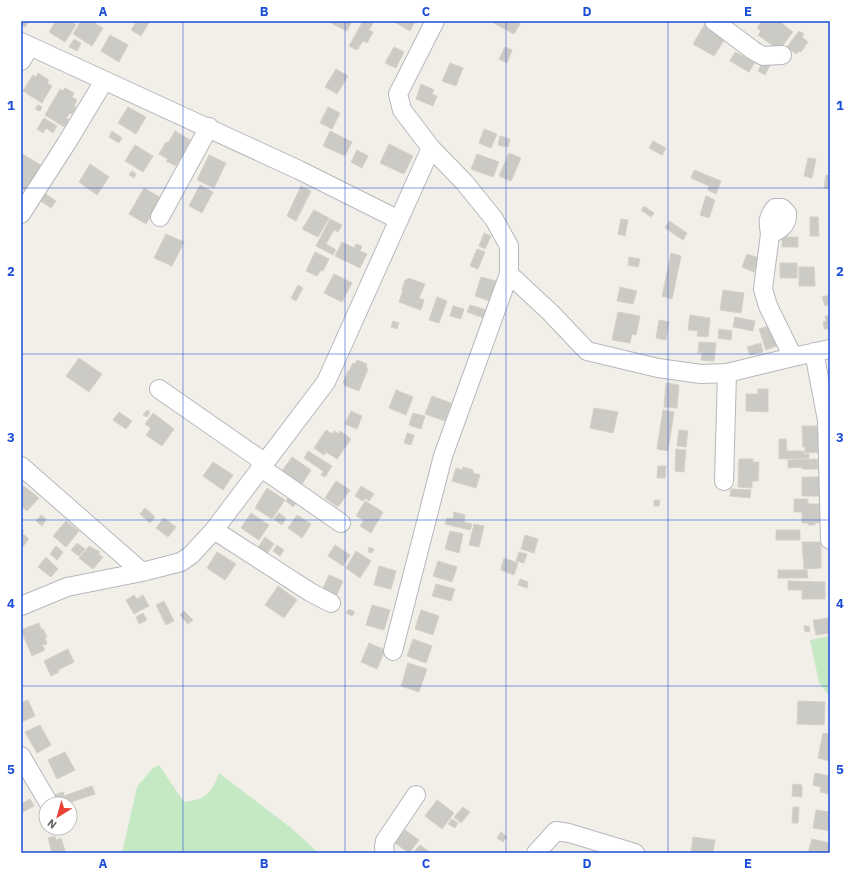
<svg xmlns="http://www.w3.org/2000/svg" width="851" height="874" viewBox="0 0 851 874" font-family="'IBM Plex Sans',sans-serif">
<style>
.green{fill:#c5e8c5}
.building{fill:#cccac5;stroke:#d6d1c6}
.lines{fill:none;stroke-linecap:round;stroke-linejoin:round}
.minor-casing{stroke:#b5b8bc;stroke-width:20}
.minor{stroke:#fff;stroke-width:18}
.grid{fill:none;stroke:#1d4ed8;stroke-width:1;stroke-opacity:0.55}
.neatline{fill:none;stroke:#1d4ed8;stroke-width:1.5}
.grid-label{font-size:13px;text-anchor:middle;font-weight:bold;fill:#1d4ed8}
</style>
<rect width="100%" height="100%" fill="#f1efe8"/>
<path class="green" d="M830 636V698L819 682 810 640Z
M159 765 184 802C207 799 211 794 219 773L291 828 319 853H122L137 787 153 768Z"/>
<path class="building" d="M21 21H29L25 27 21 25Z
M56 21H70L76 25 65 42 49 32Z
M81 21H91L103 28 92 46 73 34Z
M137 21H150L141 36 131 30Z
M327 21H347L351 23 347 31Z
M363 21H369L373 23 369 30 373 32 367 43 363 41 357 50 349 46Z
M393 21H412L415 22 410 31Z
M490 21H515L520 24 514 34Z
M762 21H779L793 32 779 50 758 35 761 31 757 28Z
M705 24 726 37 714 56 693 44Z
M799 31 804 34 802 37 808 42 801 52 799 51 796 54 787 47Z
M110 35 128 45 119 62 101 51Z
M74 39 81 43 77 51 69 47Z
M394 47 404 52 396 68 385 63Z
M505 47 512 50 507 63 499 59Z
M735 52 755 62 749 72 730 61Z
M763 62 770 65 765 75 758 71Z
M450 63 463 68 456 86 442 81Z
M336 69 348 76 337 94 325 87Z
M38 73 49 80 47 83 52 86 42 103 23 91 33 75 36 77Z
M421 84 434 90 432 94 437 96 433 106 416 99Z
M65 88 74 93 72 97 77 100 74 106 76 107 72 114 70 113 66 118 69 120 64 127 45 115 60 89 63 91Z
M38 105 42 107 40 111 35 109Z
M128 107 146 117 136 134 118 123Z
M328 107 340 113 332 129 320 123Z
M44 118 57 126 53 133 46 128 43 133 37 129Z
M484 129 497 134 491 148 479 143Z
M112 131 122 138 119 143 109 137Z
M175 131 190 140 176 166 166 161 168 159 159 154 166 142 168 143Z
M330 131 352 142 345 156 323 146Z
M500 136 510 139 508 147 498 145Z
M653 141 666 148 662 155 649 148Z
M389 144 413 156 404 174 380 163Z
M135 145 153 156 143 172 125 161Z
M357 150 368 156 362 168 351 162Z
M21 153 42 166 26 192 21 188Z
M509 153 521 158 511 181 499 176Z
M477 154 499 162 493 177 471 169Z
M209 155 226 163 214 188 197 180Z
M808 158 816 159 812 178 804 176Z
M90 164 109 177 97 195 79 182Z
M694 170 721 181 716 194 708 190 709 186 691 178Z
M132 171 136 174 134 178 129 175Z
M826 175 830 176V189L824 188Z
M200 185 213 192 202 213 189 206Z
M301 186 311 191 296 221 287 216Z
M144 188 161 198 146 224 129 214Z
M43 192 56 201 51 208 38 199Z
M706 196 715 200 709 218 700 215Z
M644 206 654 213 651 217 641 210Z
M314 210 329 218 318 237 302 229Z
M810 217H818L819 236H810Z
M330 219 342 225 338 232 334 230 326 244 336 250 333 255 316 246Z
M621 219 628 220 625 236 618 234Z
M669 221 687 233 683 240 665 228Z
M484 233 491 236 485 249 479 246Z
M166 234 184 242 172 266 154 258Z
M782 237H798V247H782Z
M342 242 354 248 356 244 362 246 360 251 367 254 360 268 335 256Z
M477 249 485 252 478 269 470 266Z
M315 252 329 259 323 271 321 270 317 276 306 271Z
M671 253 681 256 672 299 662 296Z
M747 254 759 258 754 272 742 267Z
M629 257 640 259 638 267 628 265Z
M780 263H797V278H780Z
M799 267H814L815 286H799Z
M334 274 352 283 342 302 324 293Z
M481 277 496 281 490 301 475 296Z
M408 278 425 284 419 298 424 300 421 310 399 302 403 290H402L405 280H407Z
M298 285 303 288 296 301 291 298Z
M620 287 637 291 633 304 617 301Z
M723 290 744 293 741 313 720 310Z
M830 295V304L825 306 822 297Z
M437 297 447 301 439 323 429 320Z
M470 305 490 311 487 319 467 312Z
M453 306 464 309 461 319 450 316Z
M618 312 640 316 636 335 632 334 630 343 612 340Z
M690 315 710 318 708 337 697 336 698 331 688 330Z
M825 316H830V335L828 329H824L823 322 826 321Z
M735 317 755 321 753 331 733 327Z
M659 320 669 322 666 340 656 338Z
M393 321 399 323 397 329 391 327Z
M772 325 779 345 766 350 759 329Z
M719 329 732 331 731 340 718 338Z
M699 342 716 343 714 361 701 360 702 353H698Z
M761 343 763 352 750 355 747 347Z
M79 358 102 374 89 392 66 376Z
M357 360 367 364 366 368 368 369 359 391 344 385V383H343L348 371H349L353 363 355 364Z
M666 383 679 385 677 408 664 407Z
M758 389H768V412L746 411V394H758Z
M396 390 413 397 406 415 389 408Z
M432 396 451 403 445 421 425 414Z
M594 408 618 412 613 433 590 428Z
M147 410 150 412 147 417 143 415Z
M663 410 674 412 668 451 657 449Z
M351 411 362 416 357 429 345 424Z
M119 412 132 421 126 429 113 420Z
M153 413 174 429 162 446 146 435 151 428 145 424Z
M413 413 425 416 421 429 409 425Z
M802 426H817V430L821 429 823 452 805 453V447H803Z
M326 430 332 434 334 431 339 434 340 431 351 439 337 459 326 452 324 455 314 448Z
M679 430 688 431 686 447 677 446Z
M407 433 414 435 411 445 404 443Z
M779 439H786L787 451H804V454H809V458L779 459Z
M676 449 686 450 684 472 675 471Z
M308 451 332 466 325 477 321 475 323 471 304 458Z
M292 457 311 470 302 484 282 471Z
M739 459H753V462H759L758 481H752V488L738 487Z
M817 459 818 469H802V467L788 468V460Z
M213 462 233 475 223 490 203 476Z
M658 466H666L665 478H657Z
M463 467 473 470V473L480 475 476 488 452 481 456 468 462 470Z
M802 477H820V496H802Z
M336 481 350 490 338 507 325 498Z
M21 484 39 498 27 511 21 506Z
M361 486 374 494 369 501 365 498 363 501 355 496Z
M267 488 285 500 272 519 255 508Z
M731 489 751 490 750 498 730 496Z
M289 496 297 502 293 507 286 501Z
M794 499H808V504H820V522L815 523V525H808V523H802V512H794Z
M654 500H660L659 506H654Z
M365 501 383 512 371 533 360 526 364 520 356 516Z
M145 508 155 517 150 523 140 514Z
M454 512 465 515 464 522 472 524 470 530 445 524 447 518 453 519Z
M251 513 269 525 259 540 241 528Z
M279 513 286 518 282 525 274 519Z
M41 515 46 519 42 526 36 521Z
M297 515 311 524 302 538 288 528Z
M164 518 176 527 168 537 156 528Z
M66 521 79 531 66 547 53 536Z
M474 524 484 526 479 547 469 545Z
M21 528 24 531 22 533 29 539 21 549Z
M776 530H800V540H776Z
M450 531 463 534 459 553 445 549Z
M525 535 538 539 534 553 521 549Z
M265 537 274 544 266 555 257 549Z
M802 542H821V568L804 569Z
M77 543 85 549 79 556 71 550Z
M277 545 284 550 280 556 273 551Z
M335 545 350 555 343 566 328 556Z
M56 546 63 552 57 560 50 554Z
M89 546 100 552 98 554 103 557 93 569 79 558Z
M369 547 374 549 372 553 368 552Z
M356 551 371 561 360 578 346 568Z
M217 552 236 564 225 580 207 568Z
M519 552 527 554 524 563 516 561Z
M46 557 58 569 51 577 38 567Z
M504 558 518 563 514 575 501 570Z
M438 561 457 567 452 582 433 576Z
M379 566 396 571 391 589 374 585Z
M778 570H807L808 578H778Z
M329 575 343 581 334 601 320 595Z
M520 579 528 582 527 588 518 585Z
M788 581 825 582V599H802V590H788Z
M436 584 455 589 451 601 432 596Z
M278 586 297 600 284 618 265 605Z
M134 595 137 599 143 595 149 606 134 614 126 600Z
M164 601 174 621 166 625 156 605Z
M372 605 390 610 384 630 366 625Z
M349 609 355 612 352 616 346 613Z
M421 610 439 616 433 635 415 629Z
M184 611 193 620 188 624 180 615Z
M143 613 147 620 139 624 136 617Z
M830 618V633L816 635 813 620Z
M39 623 41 629H43L47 637 45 638 47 644 42 645 45 650 32 656 21 630Z
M804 626H809L810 631 805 632Z
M413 639 432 646 426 663 407 656Z
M369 643 385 650 377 669 361 662Z
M68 649 74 662 58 670 59 672 51 676 44 661Z
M408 663 427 669 419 692 401 686Z
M28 700 35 716 21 722V703Z
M798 701 825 702 824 725 797 724Z
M40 725 51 745 37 753 25 732Z
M823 733 830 734V761L818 758Z
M65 752 75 770 57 779 48 760Z
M815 773 830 776V794L820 792 821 787 813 785Z
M793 784 802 785V797L792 796Z
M92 786 95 794 65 804H54L51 796 63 792 64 796Z
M30 799 34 806 21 813V804Z
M437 800 454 813 442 829 425 816Z
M463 807 470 812 461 823 454 817Z
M793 807H799L798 823H792Z
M816 810 830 812V831L813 828Z
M452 819 458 823 455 828 448 824Z
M405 830 419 840 409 853 395 843Z
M501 832 507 837 503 842 497 838Z
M55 836 56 840 61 838 65 851 52 853 48 838Z
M693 837 715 840 713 853H691Z
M812 839 830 843V853H808Z
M420 845 431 853H413Z"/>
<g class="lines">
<defs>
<path id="minor" d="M435 21 398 94 402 110 431 148 464 182 494 219 509 246V274L551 313 587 351 658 368 701 374 727 373 793 357 830 349
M714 21 754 51 763 56 782 55
M21 42 299 170 399 220
M21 61 30 46
M775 208H782L787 213C788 225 780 230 770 234 768 222 767 218 775 208Z
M21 214 66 144 104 81
M160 217 209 127
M770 234 763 289 768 306 793 357
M814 352 827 420 830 540
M159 389 264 462
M21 466 142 572
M260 467 341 523
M724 481 727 373
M214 530 310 592 331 603
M21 606 67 587 142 572 181 562 191 555 214 530 326 382 431 148
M393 651 443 456 509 274
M21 756 48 802
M385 853 384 847 385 841 416 795
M536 853 556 831 569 833 635 853"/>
</defs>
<use href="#minor" class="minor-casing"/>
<use href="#minor" class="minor"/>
</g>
<path class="grid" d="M183 21V853M345 21V853M506 21V853M668 21V853M21 188H830M21 354H830M21 520H830M21 686H830"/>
<rect width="851" height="874" fill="none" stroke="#ffffff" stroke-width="44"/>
<g transform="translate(58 816) rotate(217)"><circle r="19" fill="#ffffff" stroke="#bfc1c3"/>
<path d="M0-3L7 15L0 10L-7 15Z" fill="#ea4335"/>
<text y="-6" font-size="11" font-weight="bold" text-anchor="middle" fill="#5f6368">N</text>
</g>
<rect x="22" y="22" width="807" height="830" class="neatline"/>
<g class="grid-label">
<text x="103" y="16">A</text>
<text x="264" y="16">B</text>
<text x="426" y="16">C</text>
<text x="587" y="16">D</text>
<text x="748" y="16">E</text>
<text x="11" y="110">1</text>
<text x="840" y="110">1</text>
<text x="11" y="276">2</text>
<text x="840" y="276">2</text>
<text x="11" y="442">3</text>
<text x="840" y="442">3</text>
<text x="11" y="608">4</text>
<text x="840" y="608">4</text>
<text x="11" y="774">5</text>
<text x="840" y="774">5</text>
<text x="103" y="868">A</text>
<text x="264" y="868">B</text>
<text x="426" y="868">C</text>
<text x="587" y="868">D</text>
<text x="748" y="868">E</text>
</g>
</svg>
